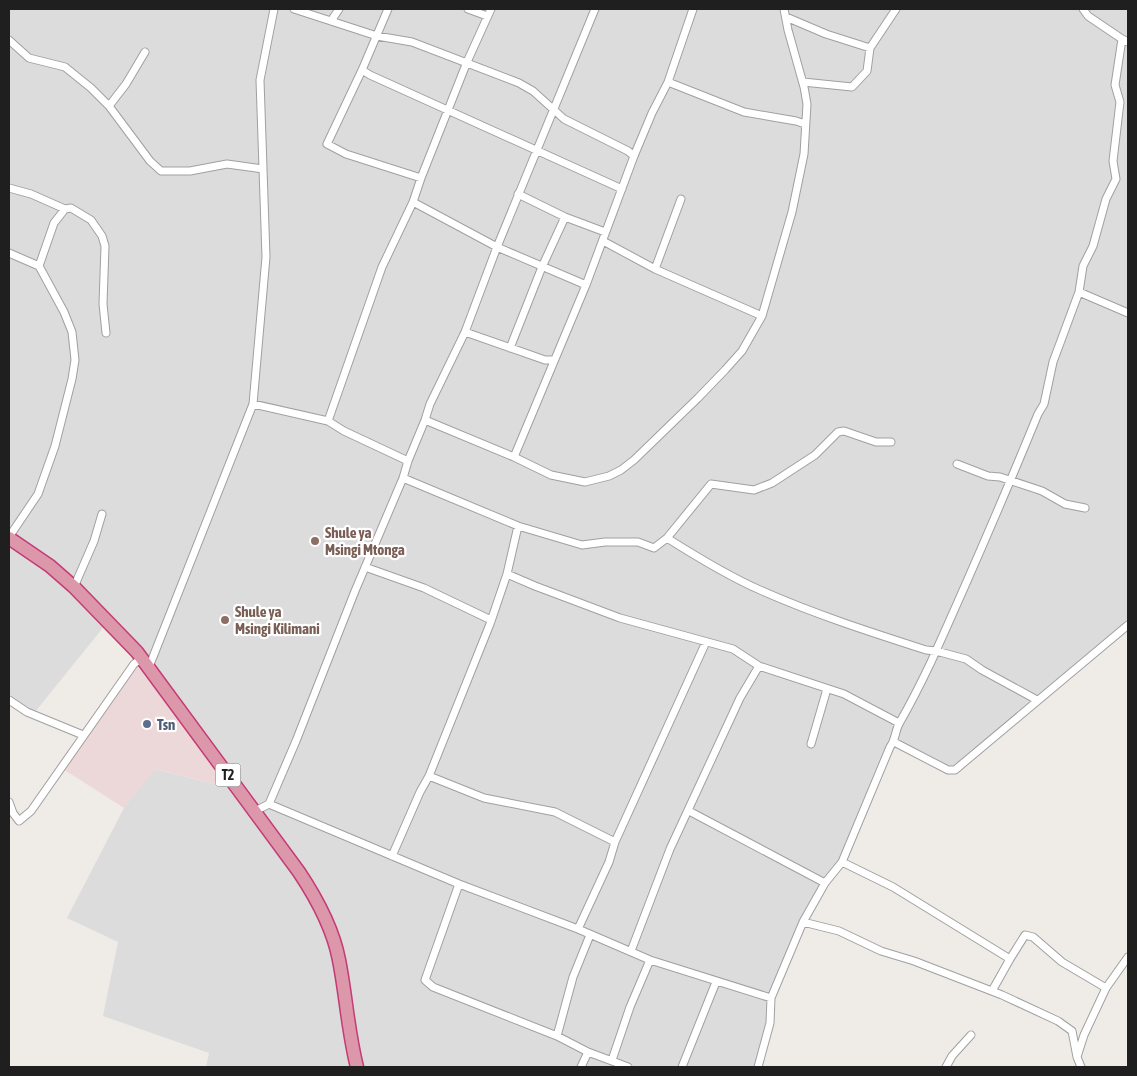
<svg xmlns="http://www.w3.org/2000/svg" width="1137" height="1076" viewBox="0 0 1137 1076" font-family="'Asap Condensed',sans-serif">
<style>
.residential{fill:#dddcdc}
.commercial{fill:#edd8d9}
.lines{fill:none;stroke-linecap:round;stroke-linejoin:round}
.street-casing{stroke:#a0a0a0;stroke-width:9}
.highway-casing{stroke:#c53b75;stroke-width:15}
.street{stroke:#fff;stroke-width:7}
.highway{stroke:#dc98aa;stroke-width:12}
.education-dot{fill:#8d6e63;stroke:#fff;stroke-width:2}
.service-dot{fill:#5c6f8a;stroke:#fff;stroke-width:2}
.labels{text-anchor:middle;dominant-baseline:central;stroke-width:4.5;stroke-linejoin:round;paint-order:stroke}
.shield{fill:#fff;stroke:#626262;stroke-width:1}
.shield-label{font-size:14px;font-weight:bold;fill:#1f1f1f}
.education-label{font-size:15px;font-weight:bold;fill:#785e54;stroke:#fff;text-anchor:start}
.service-label{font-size:15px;font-weight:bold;fill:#4e5e75;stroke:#fff;text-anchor:start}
</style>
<rect width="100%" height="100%" fill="#efebe7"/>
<path class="residential" d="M9 9H1128V622L954 768H948L892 740 840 860 823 882 769 997 768 1023 756 1067H360L331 923 140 650 9 534Z
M9 541 48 569 106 624 35 712 9 696Z
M154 769 234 789 313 898 336 959 354 1067H206L209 1053 103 1016 118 942 67 918 124 808Z"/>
<path class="commercial" d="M141 662 234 789 155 769 124 808 63 769Z"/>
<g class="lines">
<defs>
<path id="street" d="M294 9 377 36 412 42 519 83 533 91 564 119 628 151 634 156
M388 9 362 70 327 144 346 154 421 178
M468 9 487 16
M1083 9 1088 16 1122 39 1128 42
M786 17 826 34 870 48
M331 21 339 9
M9 40 29 58 65 67 91 88 109 106 150 161 161 171H190L227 164 263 169
M362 70 370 75 622 189
M668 82 744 112 796 121 805 124
M803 82 852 87 867 71 870 48 896 9
M109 106 126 84 145 52
M9 188 31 194 65 209 71 208 91 220 102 236 105 246 103 304 106 333
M518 194 565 217 605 232
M413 202 497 247 586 285
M603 241 655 269 762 316
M9 253 39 266 64 312 72 332 75 360 72 379 55 446 38 494 9 537
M39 266 54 223 65 209
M655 269 681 199
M1079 292 1128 313
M465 332 545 360H554
M510 348 542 267 565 217
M253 404 328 421 344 431 408 461
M425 420 514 457 551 475 585 482 609 476 621 470 634 460 698 398 725 370 742 351 762 316 792 212 804 154 807 104 804 87 788 30 784 9
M328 421 382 267 413 202 421 178 467 62 491 9
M514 457 586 285 634 156 652 113 668 82 693 9
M957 464 988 476 1000 477 1042 491 1065 504 1085 508
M403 478 518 526 582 545 605 542H638L654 548 667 538 711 484 754 490 772 483 815 455 838 432 844 431 876 442H891
M667 538C697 557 728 576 760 590 814 614 870 632 926 650L936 651 966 659 982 670 1037 700
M365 567 424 588 491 620
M507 574 535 586 620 618 733 649 759 666 844 694 899 723
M74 587 94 541 102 514
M149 667 253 404 266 257 260 80 274 9
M9 700 27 712 83 735
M894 742 948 770H955L1128 625
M811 744 827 689
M429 776 484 798 555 812 615 842
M9 802 13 813 19 821 31 811 134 664 142 658
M269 804 459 884 578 929 650 960 771 998
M255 811 269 804 296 741 355 591 403 478 408 461 425 420 430 404 465 332 497 247 595 9
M689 811 825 883
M392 856 420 792 429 776 490 624 507 574 518 526
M842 862 893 887 1010 959 1025 935 1033 937 1062 962 1106 988 1084 1035 1077 1057
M459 884 425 980 433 987 557 1036 588 1052 628 1067
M803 922 839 931 881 951 914 961 1002 995 1058 1021 1072 1031 1077 1057 1081 1067
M578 929 609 862 615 842 706 642
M631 951 670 849 740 698 759 666
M1106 988 1128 957
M992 991 1010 959
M557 1036 573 977 590 935
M612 1060 630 1007 650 960
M581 1067 588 1052
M682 1067 716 982
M758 1067 770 1023 771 998 803 922 825 883 842 862 890 747C896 739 895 730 900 722 911 703 921 683 931 662 968 580 1004 497 1038 414L1044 404 1053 362 1079 292 1083 266 1093 246 1106 199 1116 179 1113 161 1120 102 1115 85 1122 39
M946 1067 952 1056 971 1035"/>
<path id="highway" d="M9 538 50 566 74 587 137 652 299 872C317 899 333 928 339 960 346 995 348 1032 357 1067"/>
</defs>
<use href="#street" class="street-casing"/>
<use href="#highway" class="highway-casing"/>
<use href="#street" class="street"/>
<use href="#highway" class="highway"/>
</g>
<g class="education-dot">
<circle cx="315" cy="541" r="5"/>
<circle cx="225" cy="620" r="5"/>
</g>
<circle class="service-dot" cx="147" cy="724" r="5"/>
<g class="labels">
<rect class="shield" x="215.5" y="763.5" width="25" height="23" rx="4"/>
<g class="shield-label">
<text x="228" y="775">T2</text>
</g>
<g class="education-label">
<text x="325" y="532">Shule ya<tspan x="325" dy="17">Msingi Mtonga</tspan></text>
<text x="235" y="611">Shule ya<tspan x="235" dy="17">Msingi Kilimani</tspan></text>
</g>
<g class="service-label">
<text x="157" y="724">Tsn</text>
</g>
</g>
<rect width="1137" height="1076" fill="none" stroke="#1f1f1f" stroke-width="20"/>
</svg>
